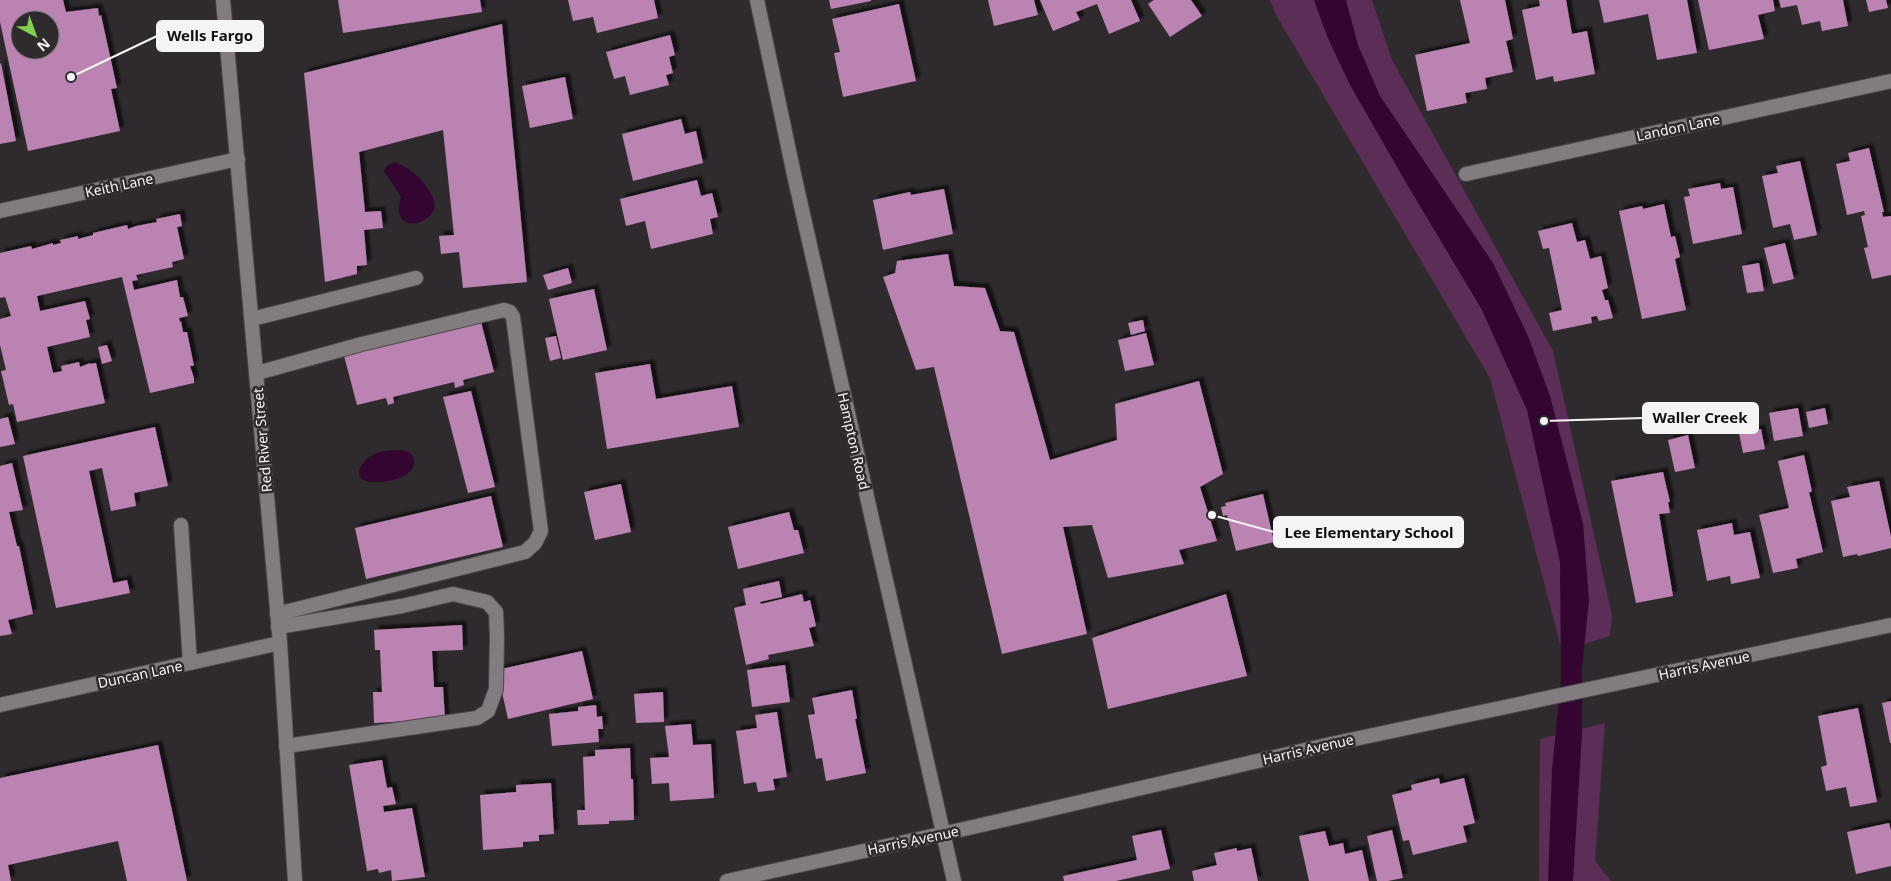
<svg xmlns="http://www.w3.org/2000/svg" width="1891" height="881" viewBox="0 0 1891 881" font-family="'Noto Sans',sans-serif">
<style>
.green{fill:#5c2d56}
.water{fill:#340530}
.building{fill:#bb83b2;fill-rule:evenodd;filter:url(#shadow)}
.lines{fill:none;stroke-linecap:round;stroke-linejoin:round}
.service-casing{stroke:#4d494c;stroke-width:16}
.minor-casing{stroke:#4d494c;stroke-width:16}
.secondary-casing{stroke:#4d494c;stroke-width:16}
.service{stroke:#827c81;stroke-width:14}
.minor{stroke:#827c81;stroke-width:14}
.secondary{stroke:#827c81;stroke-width:14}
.labels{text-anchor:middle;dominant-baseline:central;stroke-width:5;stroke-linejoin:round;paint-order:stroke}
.street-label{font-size:14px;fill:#f6f3f5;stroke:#2f2a2e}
.leader{fill:none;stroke:#f6f3f5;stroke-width:2}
.callout-dot{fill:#f6f3f5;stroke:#2f2a2e;stroke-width:2}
.callout{fill:#f6f3f5;stroke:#f6f3f5;stroke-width:2}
.callout-label{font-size:15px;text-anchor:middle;font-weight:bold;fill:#111}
</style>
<defs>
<filter id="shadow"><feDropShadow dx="4.5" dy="-4.5" stdDeviation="1" flood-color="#0009"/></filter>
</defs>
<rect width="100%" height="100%" fill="#2f2a2e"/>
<path class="green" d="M1270 0H1372L1392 60 1553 351 1612 615 1610 636 1562 651 1490 378 1276 15Z
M1605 723 1595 861 1611 881H1539L1540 739Z"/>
<path class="water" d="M1314 0H1346L1358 45 1380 96 1493 263 1528 336 1550 396 1583 523 1589 600 1582 669V733L1573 881H1548L1552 770 1561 681 1560 562 1527 410 1482 310 1408 186 1350 85 1327 36Z
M394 162C400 164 406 167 411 171 421 178 438 197 434 209 429 224 402 231 399 212 398 208 400 201 401 197L384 171 387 166Z
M399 450C403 451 408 451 410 453 417 459 414 469 408 473 398 480 386 482 374 482 351 482 358 463 373 455 381 450 390 451 399 450Z"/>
<path class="building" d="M0 0H63L66 12 98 8 99 16 101 15 117 88 111 89 120 131 28 151 0 22ZM20 20H50V50H20Z
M338 0H480L482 12 343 33Z
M568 0H654L658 18 597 33 593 17 573 21Z
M829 0H871V1L831 9Z
M988 0H1034L1038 15 994 26Z
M1040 0H1131L1140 21 1109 34 1097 4 1076 12 1080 20 1053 31Z
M1154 0H1191L1202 16 1170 37 1148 4Z
M1460 0H1505L1513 39 1506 41 1513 72 1485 78 1487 89 1465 93 1467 103 1427 111 1415 55 1470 43Z
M1539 0H1566L1572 34 1587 31 1595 74 1554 82 1553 76 1536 80 1522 10 1540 6Z
M1599 0H1687L1697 53 1657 60 1648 14 1604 23Z
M1698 0H1773L1775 11 1758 15 1764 39 1709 50Z
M1779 0H1843L1848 26 1822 31 1820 21 1802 25 1797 5 1781 8Z
M1866 0H1886L1888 8 1869 12Z
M899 4 916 81 843 97 834 53 840 52 832 19Z
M502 24 527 282 463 288 459 252 441 254 439 236 454 235 443 130 359 152 365 212 381 211 383 228 364 230 367 265 357 266V274L325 282 304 73Z
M670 35 675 55 669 57 673 73 666 75 669 85 630 95 625 76 614 79 606 52Z
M1 63 16 141 0 144V64Z
M565 77 573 119 530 128 522 86Z
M681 119 685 134 696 131 703 163 633 181 622 134Z
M1869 148 1884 212H1882L1883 217 1891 216V275L1872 279 1864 248 1868 247 1861 216 1865 215 1864 211 1847 215 1836 164 1850 161 1848 153Z
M1800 161 1817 235 1794 240 1790 224 1773 228 1762 176 1778 173 1776 166Z
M697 180 701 196 712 193 718 217 710 219 713 234 651 249 645 221 626 226 620 199Z
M1720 183 1721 189 1733 187 1742 234 1693 244 1684 197 1690 196 1688 189Z
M944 189 953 234 883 250 873 200 910 192 911 195Z
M1664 204 1671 237 1675 236 1680 257 1675 259 1686 310 1642 319 1619 211 1642 206 1643 209Z
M180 214 182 226 177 227 184 259 172 262 173 267 136 275 138 280 132 281 134 290 177 280 180 297H183L188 316 179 318 180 322 181 321 183 332H187L194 366H190L194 378V383L150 393 122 277 37 296 40 311 85 301 90 319 86 320 90 337 47 347 53 373 62 371 61 366 79 362 80 367 90 363V364L96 363 105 403 17 422 13 404 9 405 1 371 6 370 0 345V319L11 316 5 297 0 298V253L31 246 32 249 53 243V245L61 243 60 240 78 236V239L93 235V233L127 225 128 229 136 226 157 222 156 219Z
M1572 223 1577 242 1585 240 1590 259 1601 256 1608 288 1602 290 1605 300H1608L1613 318 1599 321 1597 316 1591 317 1592 323 1553 331 1549 313 1562 310 1549 248 1543 249 1538 231Z
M1785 243 1794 279 1773 284 1764 248Z
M948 254 954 286 985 288 1000 331 1014 332 1050 460 1117 440 1115 404 1199 381 1223 474 1200 487 1217 541 1179 550 1184 564 1108 578 1092 525 1063 527 1087 634 1002 654 934 367 916 370 883 277 895 273 897 261Z
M1759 263 1764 291 1747 293 1742 266Z
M568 268 572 283 548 290 543 275Z
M594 289 607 350 563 360 549 299Z
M480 318 494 372 463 380 464 385 455 388 454 382 393 397 394 403 388 405 386 398 357 405 343 352Z
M1143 320 1145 331 1131 335 1128 323Z
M1146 333 1154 365 1125 371 1118 340Z
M556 336 561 358 550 361 545 338Z
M107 345 112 361 102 364 98 347Z
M650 364 656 399 732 386 739 427 607 449 595 373Z
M471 391 495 487 468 493 443 397Z
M1798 408 1803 436 1774 441 1769 413Z
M1825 408 1828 424 1809 428 1806 412Z
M8 417 15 444 0 447V419Z
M155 427 168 486 134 493 136 506 111 511 102 468 89 471 113 583 127 580 130 593 56 608 23 456Z
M1761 429 1765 449 1743 453 1739 433Z
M1688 435 1695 468 1675 472 1668 440Z
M1804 455 1812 492H1809L1823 552 1796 559 1798 568 1773 573 1759 515 1789 508 1778 461Z
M12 463 23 510 9 512 17 546H19L33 614 8 620 12 634 0 636V466Z
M1663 472 1670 502H1668L1670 513 1659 514 1673 596 1636 603 1611 481Z
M1879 481 1891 537V548L1858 556 1857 554 1843 557 1831 501 1850 497 1847 487Z
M621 484 631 532 595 540 584 492Z
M1263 494 1274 542 1236 551 1227 515 1223 516 1221 507 1226 506 1225 503Z
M491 496 503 547 366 579 355 528Z
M789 512 794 530H798L804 553 738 569 728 527Z
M1732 523 1734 535 1750 532 1760 578 1731 584 1730 576 1707 581 1697 530Z
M779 581 782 597 760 602 761 604 802 594 804 602 810 600 816 626 809 628 814 646 768 655 769 659 746 665 734 608 746 605 743 589Z
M1226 594 1247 676 1108 709 1092 638Z
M462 625 463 650 432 651 434 687H443L445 719 374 723 373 692H382L380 650H375L374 630Z
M582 651 593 699 508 719 497 670Z
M785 665 790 702 752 707 747 670Z
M852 690 857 719H855L866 773 826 781 822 758 816 759 808 715 815 714 812 698Z
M663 692 664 722 636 723 634 694Z
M1891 701V743H1890L1882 703Z
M596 705 597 717 602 716 603 729H598L599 742 552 746 549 714 578 711V707Z
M1858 708 1877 802 1850 807 1846 787 1826 791 1821 767 1827 765 1818 716Z
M777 712 787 777 773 779 775 790 758 792 756 782 744 784 736 731 757 728 755 715Z
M691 724 693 745 711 744 714 798 670 801 669 783 652 784 650 758 669 757 665 726Z
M158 745 187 881H127L118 841 8 865 11 881H0V778Z
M630 748 631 779H633L634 820 609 821V824L578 825 577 810H585L583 757 595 756V750Z
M382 760 387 788 392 787 396 804 383 806 384 812 412 808 425 877 392 881 391 870 379 873 378 869 367 871 349 765Z
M1439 778 1440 784 1464 778 1475 823 1463 826 1467 842 1413 855 1409 840 1403 841 1392 795 1412 790 1411 785Z
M551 783 554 834 539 835V841L523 842V847L483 850 480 795 516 792V785Z
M1889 823 1891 831V866L1856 874 1847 832Z
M1161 830 1170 869 1116 881H1064L1063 876 1137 860 1132 836Z
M1392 830 1403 878 1388 881H1377L1367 836Z
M1325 831 1329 846 1343 843 1345 854 1362 850 1369 881H1309L1299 836Z
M1237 848V851L1251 848 1258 881H1194L1192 871 1217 865 1214 853Z"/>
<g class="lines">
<defs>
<path id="service" d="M252 319 416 278
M257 373 362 344 504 310 510 312 513 317 541 531 535 543 525 552 277 614
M181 525 190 663
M278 627 402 606 453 594 487 602 496 612 497 638 496 689 488 711 477 718 286 746"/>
<path id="minor" d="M757 0 795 179 954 881
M1466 174 1891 81
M0 211 238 159
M0 705 280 643
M727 881 973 827 1331 744 1891 625"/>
<path id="secondary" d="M223 0 280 643 295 881"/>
</defs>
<use href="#service" class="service-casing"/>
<use href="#minor" class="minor-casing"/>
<use href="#secondary" class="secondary-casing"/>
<use href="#service" class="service"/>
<use href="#minor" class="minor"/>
<use href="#secondary" class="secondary"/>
</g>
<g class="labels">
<g class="street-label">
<text transform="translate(1678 127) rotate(-12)">Landon Lane</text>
<text transform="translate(119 185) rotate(-12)">Keith Lane</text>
<text transform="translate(262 440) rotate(-95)">Red River Street</text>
<text transform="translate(854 441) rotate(77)">Hampton Road</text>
<text transform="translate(1704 665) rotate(-12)">Harris Avenue</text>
<text transform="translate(140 674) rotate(-12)">Duncan Lane</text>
<text transform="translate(1308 749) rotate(-13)">Harris Avenue</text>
<text transform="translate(913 840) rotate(-12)">Harris Avenue</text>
</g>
</g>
<path class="leader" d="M71 77L157 36M1544 421L1643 418M1212 515L1274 532"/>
<g class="callout-dot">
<circle cx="71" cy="77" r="5"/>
<circle cx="1544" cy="421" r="5"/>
<circle cx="1212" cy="515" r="5"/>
</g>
<g class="callout">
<rect x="157" y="21" width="106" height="30" rx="5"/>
<rect x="1643" y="403" width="115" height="30" rx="5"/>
<rect x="1274" y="517" width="189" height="30" rx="5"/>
</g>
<g class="callout-label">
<text x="210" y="41">Wells Fargo</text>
<text x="1700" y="423">Waller Creek</text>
<text x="1369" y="538">Lee Elementary School</text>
</g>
<g transform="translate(35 35) rotate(139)"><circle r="24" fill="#2f2a2e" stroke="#7f7a7e"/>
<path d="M0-4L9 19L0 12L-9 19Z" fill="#82d050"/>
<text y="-8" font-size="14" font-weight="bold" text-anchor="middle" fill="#f6f3f5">N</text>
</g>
</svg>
